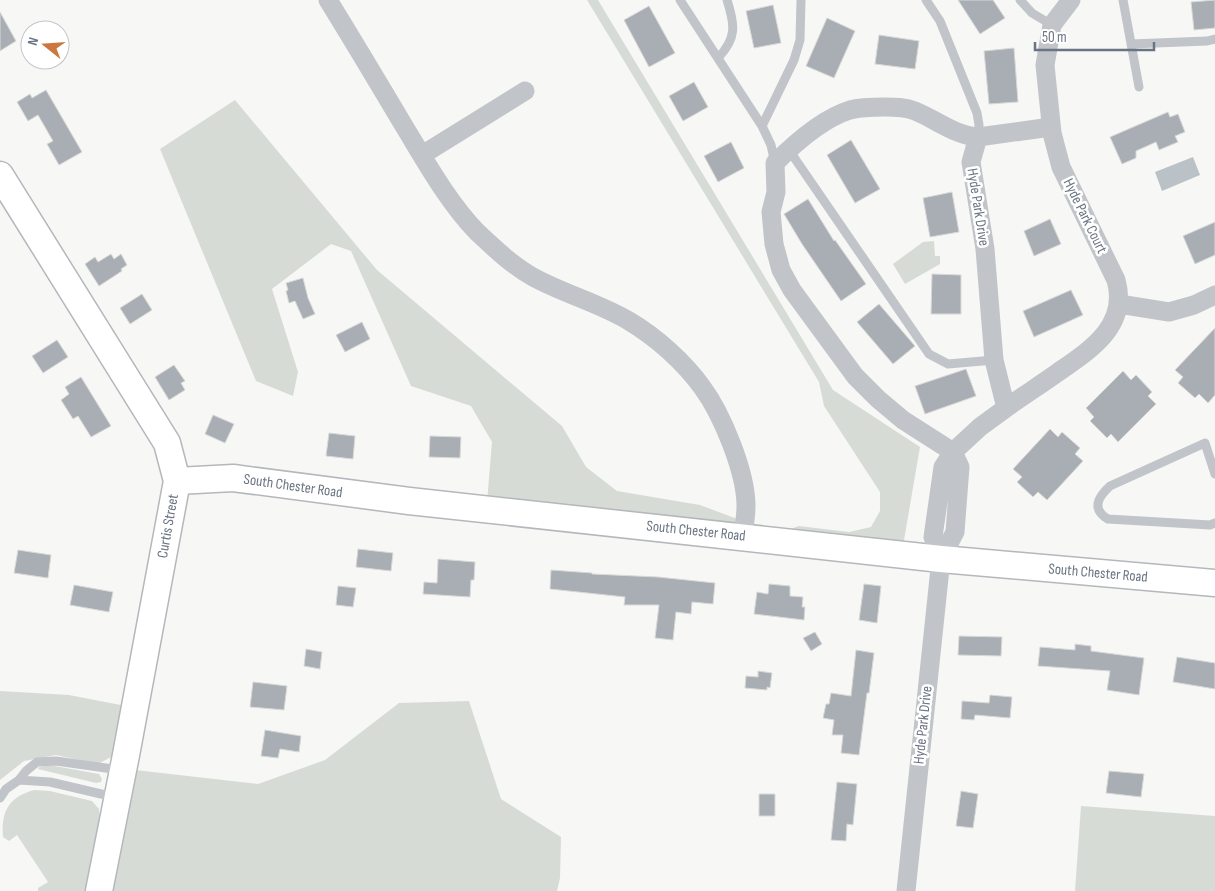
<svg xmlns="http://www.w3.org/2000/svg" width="1215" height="891" viewBox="0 0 1215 891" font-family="'Sofia Sans Condensed',sans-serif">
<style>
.green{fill:#d6dcd5}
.water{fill:#bbc2c7}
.building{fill:#a9aeb4;stroke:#d9d9d7}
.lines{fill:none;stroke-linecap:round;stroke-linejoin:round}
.secondary-casing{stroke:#b4b7bc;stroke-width:29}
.lane{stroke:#c1c4c8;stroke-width:9}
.street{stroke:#c1c4c8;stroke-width:19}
.secondary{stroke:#fff;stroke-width:26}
.labels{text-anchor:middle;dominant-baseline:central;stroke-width:5;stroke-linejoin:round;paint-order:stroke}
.street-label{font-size:15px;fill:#6a7482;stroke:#fff}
</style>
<rect width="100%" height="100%" fill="#f7f7f5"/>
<path class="green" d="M587 0H598L833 390 920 447 903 546 791 534 793 528 799 526 849 532 871 527 880 511V492L824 406 819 382Z
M235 100 377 270 562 426 586 467 617 491 700 505 748 523 752 531 487 502 492 442 471 406 411 386 351 251 331 244 272 289 298 372 293 396 256 381 160 149Z
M934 241 935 256H940V264L905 284 893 264 923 242Z
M0 691 69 695 126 706 118 746 111 757 98 764 56 755 24 761 0 780Z
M469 701 501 799 561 837 560 878 557 891H110L135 770 258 784 325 760 399 703Z
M49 765 99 774 102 779 101 782 96 783 38 769 39 767Z
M34 790 50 791 92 801 99 809 100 823 87 891H38V888L48 882 17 835 9 841 3 837C1 811 9 797 34 790Z
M1081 806 1215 816V891H1075Z"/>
<path class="water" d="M1193 157 1200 175 1162 191 1155 172Z"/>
<path class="building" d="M958 0H993L1005 18 980 34Z
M1215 0V28L1194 30 1191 2Z
M773 5 781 43 754 48 746 11Z
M649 6 675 53 649 67 624 20Z
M0 12 16 41 0 51Z
M827 18 855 31 834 78 806 66Z
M879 35 919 41 915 69 875 64Z
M1014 48 1018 102 989 104 984 51Z
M694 82 708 107 683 121 669 96Z
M46 90 82 152 59 165 47 144 53 141 38 115 28 121 17 102 30 94 32 98Z
M1168 112 1170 117 1178 114 1185 132 1175 136 1178 142 1159 150 1156 142 1136 151V158L1122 164 1110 137Z
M851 140 880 189 855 203 827 155Z
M731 142 744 168 718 182 704 156Z
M952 192 959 232 930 237 923 198Z
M808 199 834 241 835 240 866 284 841 301 802 244 784 214Z
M1050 219 1061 244 1034 256 1024 231Z
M1215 222V255L1195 264 1183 236Z
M111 254 114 259 121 254 127 265 121 269 122 271 99 286 85 264 95 257 98 262Z
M932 274 961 275V314H931Z
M303 278 308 298 315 314 303 319 295 301 289 303 286 291 288 290 286 283Z
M1071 290 1083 315 1034 337 1023 311Z
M142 294 152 310 130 324 120 308Z
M879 304 915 346 893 364 857 322Z
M362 322 370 339 345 352 336 335Z
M1215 328V395L1208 403 1199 394 1195 398 1178 383 1183 377 1175 370Z
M57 340 68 357 43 373 32 356Z
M174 365 185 381 181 383 185 390 169 400 155 377Z
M966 369 976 396 925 414 915 386Z
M1123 371 1131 380 1136 375 1152 392 1148 396 1156 404 1118 442 1111 434 1107 438 1090 421 1094 417 1086 408Z
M81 377 111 426 91 437 78 416 73 419 61 400 69 394 65 387Z
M213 415 234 424 225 443 205 434Z
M1050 429 1058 437 1062 432 1080 448 1075 454 1083 461 1047 500 1038 492 1033 497 1017 482 1022 477 1013 469Z
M329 433 355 436 353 459 326 456Z
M430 436 461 437 460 458 429 457Z
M358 549 393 553 391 571 356 567Z
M18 550 51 555 48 578 14 573Z
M438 559 475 562 474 580H471L470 597 423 594 424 582 437 583Z
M551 570 592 573V574L658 577 715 583 713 604 692 602 691 614 676 612 673 640 655 638 659 605H624L625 597 550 589Z
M769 584 790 586V596L803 597 802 607H805L804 620 754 614 757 592 768 594Z
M864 584 881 586 877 623 859 620Z
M74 585 113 592 109 612 70 605Z
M338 586 356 588 353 607 336 605Z
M815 632 822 644 811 651 803 638Z
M959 636 1002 637 1001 656 958 655Z
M1075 644 1091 646V651L1144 658 1139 695 1107 690 1110 671 1038 666 1040 647 1075 650Z
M306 649 322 652 320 669 304 666Z
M856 650 874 653 869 693H867L859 755 841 753 843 735H832L834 720 823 718 826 704H829L831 693 851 696Z
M1177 657 1215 663V689L1173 682Z
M758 671 772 673 770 688 767 687V690L745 688 746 676 758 677Z
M253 682 287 686 284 710 250 707Z
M990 695 1012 697 1010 718 975 715 974 720 961 719 962 701 989 703Z
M265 730 301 736 299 752 280 749 278 758 261 756Z
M1109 771 1144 774 1141 797 1106 793Z
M837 782 857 784 853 825 847 824 846 841 831 840Z
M961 791 978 794 973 828 956 826Z
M759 794H775V816H759Z"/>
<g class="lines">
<defs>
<path id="secondary" d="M0 175 167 443 177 481 126 755 99 891
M177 481 233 478 409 501 941 559 1215 583"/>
</defs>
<use href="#secondary" class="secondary-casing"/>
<path class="lane" d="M680 0 762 126 771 145 775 163
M926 0 940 21 977 113 979 125 978 137
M1020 0 1032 13 1052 25
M1123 0 1139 87
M1131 44 1207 41 1215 39
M718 58C737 38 735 25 727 0
M762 126 794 60 800 40 801 0
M789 150 929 354 948 364 994 360
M1215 474 1205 443 1110 486C1098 497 1091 509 1108 519L1210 525 1215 523
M19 780 50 782 114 797
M0 798 6 789 19 780 26 771 37 762 56 761 120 770"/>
<path class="street" d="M328 0C354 42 379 84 404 126 426 162 448 202 477 232 494 248 513 266 533 277 564 294 599 303 629 321 656 337 684 362 702 387 722 414 746 472 746 506 746 516 744 527 743 536
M422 155 525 91
M1119 304 1169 312 1194 305 1215 295
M1006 408C1023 396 1040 385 1057 373 1090 350 1129 326 1116 280L1061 167 1052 133 1045 65 1052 25 1071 0
M941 559 933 537 943 467 953 452 980 427 1006 408 994 360 985 249 971 162 978 137
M906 891 941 559 955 532 960 467 953 452 903 420 878 399 855 376 792 290 781 270 774 244 771 212 776 192 775 163C794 144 824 118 850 110 861 107 873 107 884 107 895 107 905 107 915 111 937 120 954 135 978 137L1051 127"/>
<use href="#secondary" class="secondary"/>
</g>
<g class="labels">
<g class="street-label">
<text transform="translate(978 207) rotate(81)">Hyde Park Drive</text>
<text transform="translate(1085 216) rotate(64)">Hyde Park Court</text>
<text transform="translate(293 486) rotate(8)">South Chester Road</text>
<text transform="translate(168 526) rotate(-80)">Curtis Street</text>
<text transform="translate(696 531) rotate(6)">South Chester Road</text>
<text transform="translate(1098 573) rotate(5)">South Chester Road</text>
<text transform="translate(923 725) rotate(-84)">Hyde Park Drive</text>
</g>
</g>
<g transform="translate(45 45) rotate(287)"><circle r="24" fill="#ffffff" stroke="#c3c7cd"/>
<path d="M0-4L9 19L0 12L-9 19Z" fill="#cd763f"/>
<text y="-8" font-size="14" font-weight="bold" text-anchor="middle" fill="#6a7482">N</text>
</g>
<path d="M1035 42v8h119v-8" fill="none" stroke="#6a7482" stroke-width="2.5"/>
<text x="1042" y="42" font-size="15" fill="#6a7482" stroke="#ffffff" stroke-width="4" paint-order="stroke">50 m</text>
</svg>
